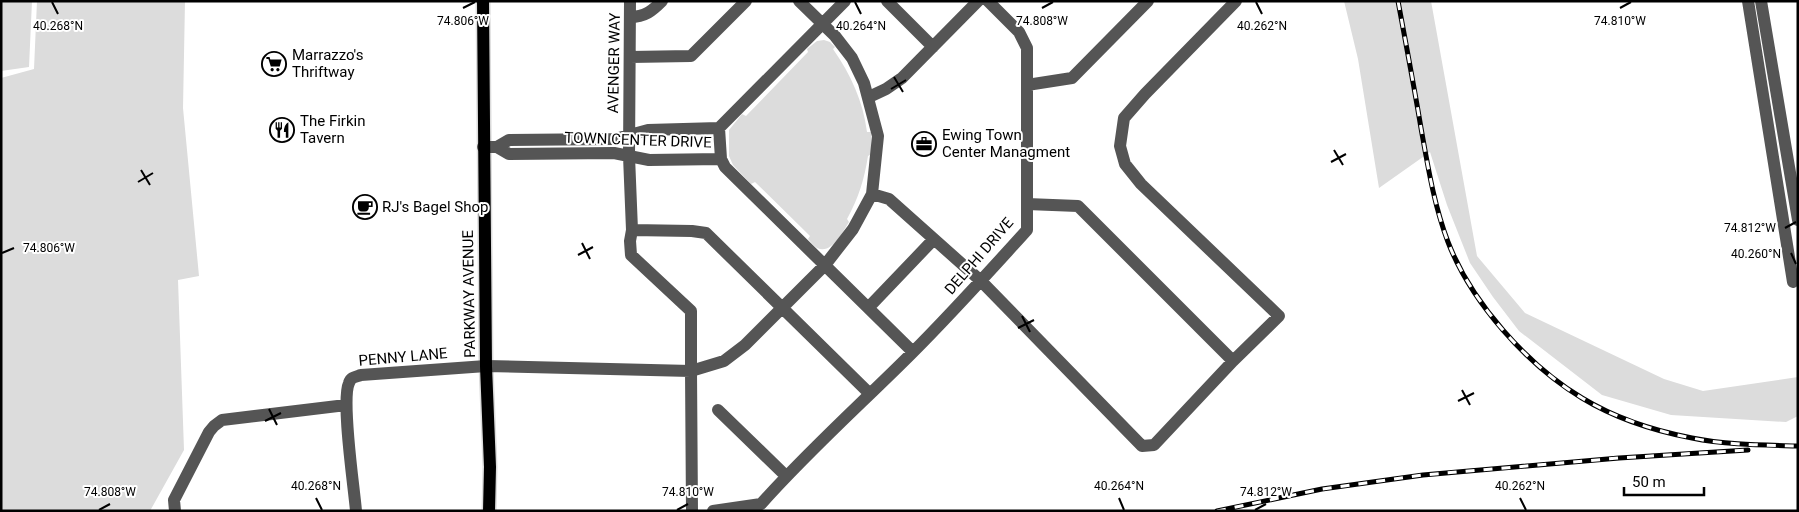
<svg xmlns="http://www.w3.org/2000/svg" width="1799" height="512" viewBox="0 0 1799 512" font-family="Roboto,sans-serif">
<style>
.green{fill:#dcdcdc}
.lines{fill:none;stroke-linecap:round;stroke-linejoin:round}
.major-casing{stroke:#dbdbdb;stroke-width:15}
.minor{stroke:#555;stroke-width:12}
.major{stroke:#000;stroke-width:12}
.rail-casing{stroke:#000;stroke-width:5}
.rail{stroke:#fff;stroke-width:3;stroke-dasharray:9;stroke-linecap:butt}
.ticks{fill:none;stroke:#000;stroke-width:2}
.labels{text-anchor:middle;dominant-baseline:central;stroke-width:4;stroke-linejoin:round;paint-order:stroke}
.poi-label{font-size:15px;fill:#000;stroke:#fff;text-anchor:start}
.street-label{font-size:15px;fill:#000;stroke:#fff}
.ticks-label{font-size:12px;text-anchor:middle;fill:#000;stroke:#fff;stroke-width:4;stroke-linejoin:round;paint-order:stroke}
</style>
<rect width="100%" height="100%" fill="#fff"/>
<path class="green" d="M1 1H32L29 67 1 71Z
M37 1H185L183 108 199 276 178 280 184 450 150 511H1V78L34 69Z
M1344 1H1431L1477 256 1525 313 1664 379 1703 391 1798 377V416L1786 422 1671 415 1602 395 1519 331 1493 297 1470 263 1447 205 1430 152 1379 188 1358 59Z
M824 40 830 42 835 47 833 49C851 75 863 101 867 132H871L872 154 868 156C864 180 859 197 847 219L849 222C843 231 832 255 817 248 814 246 811 242 808 239L810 236 755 182 751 184 733 165 729 156V130L742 114 746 116 808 52 807 49 817 41Z"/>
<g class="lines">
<defs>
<path id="major" d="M483 1 486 366 490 467 489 511"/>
</defs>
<use href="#major" class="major-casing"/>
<path class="minor" d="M630 1 629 156 632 230 692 231 706 233 870 394
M845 1 719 128 721 159 725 167 913 352
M887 1 933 47
M1748 1 1793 282
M1761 1 1798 220
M630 17C645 17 652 11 662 1
M630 57 691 56 746 1
M1027 85 1072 78 1148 1
M869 97 886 89 902 78 978 1
M483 147H497L509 154 614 153 649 160 721 159
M497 147 509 140 615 139 648 130 719 128
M872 194 889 199 981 281 1142 446 1154 445 1233 361
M1027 204 1078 206 1233 361 1279 316 1141 184 1125 164 1120 146 1124 118 1145 94 1236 1
M869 307 934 239
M718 410 786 476
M175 511 174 500 209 432 214 426 222 420 346 405
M356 511C354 487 341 400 349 383 351 377 355 377 361 375L486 366 691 371V311L631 255 630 241 632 230
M692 511 691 371 724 361 745 345 825 265 853 229 872 194 878 136 864 83 852 58 835 36 799 1
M713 511 761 504C808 451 862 403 912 353 952 313 989 272 1027 230V48L1019 32 988 1"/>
<use href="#major" class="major"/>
<defs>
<path id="rail" d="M1398 1C1406 44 1414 86 1421 128 1428 167 1434 205 1448 242 1471 302 1527 365 1582 398 1615 418 1655 431 1692 438 1726 445 1763 445 1798 446
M1217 511 1322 489 1423 475 1619 458 1748 450"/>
</defs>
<use href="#rail" class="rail-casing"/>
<use href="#rail" class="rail"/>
</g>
<path class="ticks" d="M52 2 58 14M855 2 861 14M1256 2 1262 14M463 8 475 2M1042 8 1053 2M1620 8 1631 2M894 77 903 92M891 89 906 80M1334 150 1343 165M1331 162 1346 154M141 170 150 185M138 182 153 173M1785 228 1796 222M582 243 590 259M2 253 14 248M1791 253 1796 264M578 255 593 247M1022 316 1030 332M1018 328 1034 320M1462 390 1470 405M1458 401 1474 393M269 409 277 425M265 421 281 413M316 498 322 510M1119 498 1124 510M1520 498 1526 510M99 510 110 504M677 510 688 504M1255 510 1266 504"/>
<defs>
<symbol id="supermarket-ring" viewBox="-11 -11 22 22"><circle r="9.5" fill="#fff" stroke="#000" stroke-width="1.5"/><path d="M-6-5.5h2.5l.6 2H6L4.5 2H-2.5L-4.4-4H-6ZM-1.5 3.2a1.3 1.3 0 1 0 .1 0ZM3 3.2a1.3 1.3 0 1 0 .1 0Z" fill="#000"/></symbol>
<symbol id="restaurant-ring" viewBox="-11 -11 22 22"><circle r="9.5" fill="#fff" stroke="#000" stroke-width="1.5"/><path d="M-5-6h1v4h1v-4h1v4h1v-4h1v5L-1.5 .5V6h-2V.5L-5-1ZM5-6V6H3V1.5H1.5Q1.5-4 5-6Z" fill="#000"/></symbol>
<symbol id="office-ring" viewBox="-11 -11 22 22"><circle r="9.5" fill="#fff" stroke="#000" stroke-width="1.5"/><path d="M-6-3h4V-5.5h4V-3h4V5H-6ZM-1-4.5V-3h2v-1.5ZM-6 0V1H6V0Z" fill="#000"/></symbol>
<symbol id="cafe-ring" viewBox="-11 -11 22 22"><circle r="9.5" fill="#fff" stroke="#000" stroke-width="1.5"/><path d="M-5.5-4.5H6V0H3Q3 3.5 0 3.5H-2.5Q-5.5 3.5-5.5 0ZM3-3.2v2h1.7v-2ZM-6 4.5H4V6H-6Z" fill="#000"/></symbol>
</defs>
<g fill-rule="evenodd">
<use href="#supermarket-ring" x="260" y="50" width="28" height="28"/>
<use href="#restaurant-ring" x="268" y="116" width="28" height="28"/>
<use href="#office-ring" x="910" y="130" width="28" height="28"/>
<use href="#cafe-ring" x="351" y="193" width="28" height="28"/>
</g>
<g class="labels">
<g class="poi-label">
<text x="292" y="55">Marrazzo's<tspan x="292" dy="17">Thriftway</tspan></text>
<text x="300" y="121">The Firkin<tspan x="300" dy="17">Tavern</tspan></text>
<text x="942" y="135">Ewing Town<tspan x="942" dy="17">Center Managment</tspan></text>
<text x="382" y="207">RJ's Bagel Shop</text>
</g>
<g class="street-label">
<text transform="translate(614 63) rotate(-89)">AVENGER WAY</text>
<text transform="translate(638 140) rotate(2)">TOWN CENTER DRIVE</text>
<text transform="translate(979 256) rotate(-49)">DELPHI DRIVE</text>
<text transform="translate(469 294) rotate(-91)">PARKWAY AVENUE</text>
<text transform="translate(403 357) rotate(-5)">PENNY LANE</text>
</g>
</g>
<g class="ticks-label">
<text x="1042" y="25">74.808°W</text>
<text x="463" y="25">74.806°W</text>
<text x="1620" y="25">74.810°W</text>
<text x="58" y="30">40.268°N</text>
<text x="861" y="30">40.264°N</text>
<text x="1262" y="30">40.262°N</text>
<text x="1750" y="232">74.812°W</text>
<text x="49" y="252">74.806°W</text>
<text x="1756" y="258">40.260°N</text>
<text x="316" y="490">40.268°N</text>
<text x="1119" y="490">40.264°N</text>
<text x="1520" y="490">40.262°N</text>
<text x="110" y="496">74.808°W</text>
<text x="688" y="496">74.810°W</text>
<text x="1266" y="496">74.812°W</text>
</g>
<rect width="1799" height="512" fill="none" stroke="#000000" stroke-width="5"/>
<path d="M1624 487v8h80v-8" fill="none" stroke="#000000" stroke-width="2.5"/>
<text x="1632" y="487" font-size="15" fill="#000000" stroke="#ffffff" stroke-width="4" paint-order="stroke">50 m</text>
</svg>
